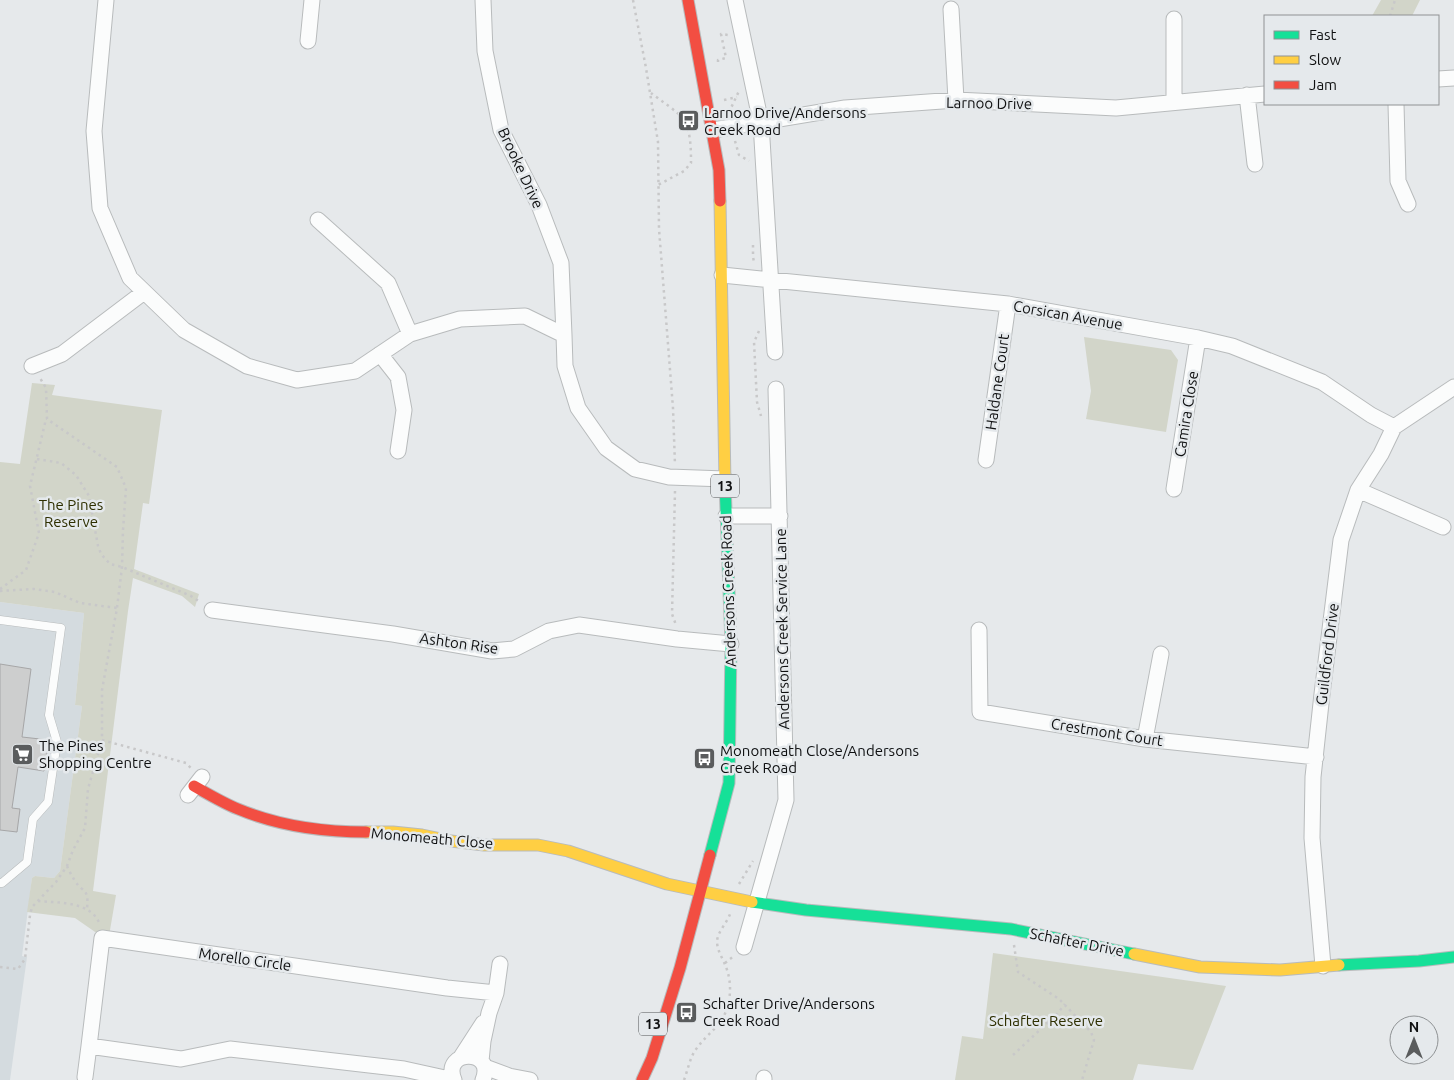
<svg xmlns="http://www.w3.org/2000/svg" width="1454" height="1080" viewBox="0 0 1454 1080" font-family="Ubuntu,sans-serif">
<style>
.built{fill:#d4dbdf}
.green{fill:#d2d5c9}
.building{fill:#cdcece;stroke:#a6a6a7}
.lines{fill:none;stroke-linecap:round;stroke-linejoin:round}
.lane-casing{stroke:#b8bbbc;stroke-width:9}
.street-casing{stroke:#b8bbbc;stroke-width:17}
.fast-casing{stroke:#b8bbbc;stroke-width:13}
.slow-casing{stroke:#b8bbbc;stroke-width:13}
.jam-casing{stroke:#b8bbbc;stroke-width:13}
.path{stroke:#c8c8c9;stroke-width:2.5;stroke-dasharray:2.5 4;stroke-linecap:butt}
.lane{stroke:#fbfcfc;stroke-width:8}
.street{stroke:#fbfcfc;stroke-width:15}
.fast{stroke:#16e098;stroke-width:11}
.slow{stroke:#ffcf43;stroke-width:11}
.jam{stroke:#f24e42;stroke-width:11}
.labels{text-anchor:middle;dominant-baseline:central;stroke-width:5;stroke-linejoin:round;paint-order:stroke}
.shield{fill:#e5e9ec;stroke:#4f5153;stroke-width:1}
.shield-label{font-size:14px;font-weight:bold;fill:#0f1011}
.street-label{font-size:15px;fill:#0f1011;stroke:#e5e9ec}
.poi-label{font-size:15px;fill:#0f1011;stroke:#e5e9ec;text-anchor:start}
.park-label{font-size:15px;fill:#2e2f00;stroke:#e5e9ec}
</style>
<rect width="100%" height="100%" fill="#e6e9eb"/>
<path class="built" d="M0 602 84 613 75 705 82 706 60 871 54 878 35 876 32 878 22 956 27 957 10 1080H0Z"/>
<path class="green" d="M1381 0H1420L1412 16H1372Z
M1084 337 1171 350 1178 360 1166 432 1086 419 1091 391Z
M32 383 55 385 52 395 162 410 149 504 143 503 134 569 199 594 195 607 182 596 133 578 128 611 93 891 116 895 109 936 98 934 75 918 27 912 32 878 35 876 54 878 60 871 82 706 75 705 84 613 0 602V462L20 464Z
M993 953 1226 986 1193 1070 1138 1064 1133 1080H955L962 1036 983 1039Z"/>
<path class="building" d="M0 664 31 669 22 737 49 740 44 771 18 767 12 808 20 809 17 832 0 830Z"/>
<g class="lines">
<defs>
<path id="lane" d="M0 620 61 628 49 715 57 742 48 802 33 819 27 862 2 883H0"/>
<path id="street" d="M106 0 94 131 100 208 130 278 184 330 247 366 297 380 355 371 410 334 460 319 525 316 564 335 565 366 578 408 606 448 635 469 669 477 725 479
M483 0 485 51 501 130 539 205 561 263 564 335
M735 0 761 123 775 352
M951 9 956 100
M1174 19V102
M308 41 312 0
M1438 79 1454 78
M1247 95 1255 164
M1396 104 1398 181 1408 204
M713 130 845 108 956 100 1116 108 1265 94
M318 220 388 283 410 334
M722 275 1008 304 1198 338 1232 346 1322 382 1371 415 1394 427
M380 354 398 377 404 410 398 451
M32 366 62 354 144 292
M986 460 1008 304
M1174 489 1198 338
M1358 490 1443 527
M726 516H780
M212 610 393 634 492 651 514 649 549 631 579 625 677 639 731 644
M979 630 980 712 1145 739 1316 757
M1145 739 1161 654
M188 795 202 777
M744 947 786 800 776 389
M1323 966 1312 838 1313 777 1322 694 1341 540 1358 490 1381 454 1394 427 1454 387
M461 1057 483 1023
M481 1061 483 1041 489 1013 496 993 500 964
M485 1067 509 1076 530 1080
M85 1077 89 1046
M454 1080 404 1069 230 1049 181 1059 89 1046 102 938 447 988 496 993
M454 1080C441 1049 496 1048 483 1080
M764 1080V1078"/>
<path id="fast" d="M710 855 729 783 731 644 725 483
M752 902 806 910 1011 929 1134 954
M1339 965 1419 961 1454 957"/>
<path id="slow" d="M720 201 725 483
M366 832H393L422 835 451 841 484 845H538L568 851 667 884 752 902
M1134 954 1200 967 1280 970 1339 965"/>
<path id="jam" d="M688 0 719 170 720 201
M194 786C208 794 223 803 238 809 279 826 322 832 366 832
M642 1080 652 1058 680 968 710 855"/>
</defs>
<use href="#lane" class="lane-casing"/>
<use href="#street" class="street-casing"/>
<use href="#fast" class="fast-casing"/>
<use href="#slow" class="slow-casing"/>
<use href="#jam" class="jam-casing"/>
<path class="path" d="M633 0 646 68 658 142 659 229 673 408 675 465
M1390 16 1395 0
M718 62V60L726 58 721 34 728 35
M651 93C660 100 677 111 683 119 691 130 691 150 691 163L684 171 658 185
M724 100 737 97
M731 113V108L739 91
M735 141 739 155 749 161
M753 245V257L754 262
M759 331 754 342 757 402 761 416
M37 459 61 463 76 475 89 496 98 546 101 554 110 564 122 567 191 596 200 602
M675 491 672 614 676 625
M0 589 26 570 39 533 30 486 46 419
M0 591 34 589 55 592 80 603 117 608
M102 740 186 763 192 769
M67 866C69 871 72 876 75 881 84 894 89 888 87 909
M739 884 753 861
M38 901C59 903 92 901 100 925
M1014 945 1018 972 1059 999 1091 1032 1094 1040 1082 1080
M725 963 735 955
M0 967 18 969 25 959 30 915 32 907 56 882 67 866 73 850 85 828 88 789 102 740V690L117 608 122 567 123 530 126 488 117 467 47 419 46 388 40 378
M1013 1055 1057 1014 1065 1004
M684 1080C688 1070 690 1056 697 1048 709 1031 722 1027 728 1005 732 989 730 974 723 960 720 954 717 948 717 941 718 931 727 923 730 914"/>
<use href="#lane" class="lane"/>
<use href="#street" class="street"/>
<use href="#fast" class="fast"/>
<use href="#slow" class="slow"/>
<use href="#jam" class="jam"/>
</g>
<defs>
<symbol id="bus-square" viewBox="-11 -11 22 22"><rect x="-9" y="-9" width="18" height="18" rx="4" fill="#5a5c5d" stroke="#e5e9ec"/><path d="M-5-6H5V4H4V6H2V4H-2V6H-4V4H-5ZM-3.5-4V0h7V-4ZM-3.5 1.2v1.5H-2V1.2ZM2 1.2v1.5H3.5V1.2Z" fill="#fff"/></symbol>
<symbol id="supermarket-square" viewBox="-11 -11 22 22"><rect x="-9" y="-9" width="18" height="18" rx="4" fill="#5a5c5d" stroke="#e5e9ec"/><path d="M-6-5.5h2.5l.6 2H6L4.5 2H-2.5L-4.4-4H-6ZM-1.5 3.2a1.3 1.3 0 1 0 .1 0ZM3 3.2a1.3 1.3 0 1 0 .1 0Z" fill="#fff"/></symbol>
</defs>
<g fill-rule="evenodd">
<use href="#bus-square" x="676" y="108" width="25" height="25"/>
<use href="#supermarket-square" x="10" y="742" width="25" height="25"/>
<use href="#bus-square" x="692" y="746" width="25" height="25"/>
<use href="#bus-square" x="674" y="1000" width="25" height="25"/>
</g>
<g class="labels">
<g class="shield">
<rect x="711" y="474.5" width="28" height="23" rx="4"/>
<rect x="639" y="1012.5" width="28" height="23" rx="4"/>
</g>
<g class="shield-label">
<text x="725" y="486">13</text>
<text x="653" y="1024">13</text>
</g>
<g class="street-label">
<text transform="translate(989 103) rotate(1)">Larnoo Drive</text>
<text transform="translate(521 168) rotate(65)">Brooke Drive</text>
<text transform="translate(1068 315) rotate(10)">Corsican Avenue</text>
<text transform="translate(997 382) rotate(-82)">Haldane Court</text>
<text transform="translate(1186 414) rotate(-81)">Camira Close</text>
<text transform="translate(728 591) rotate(-92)">Andersons Creek Road</text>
<text transform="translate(782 629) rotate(-91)">Andersons Creek Service Lane</text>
<text transform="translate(459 643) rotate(8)">Ashton Rise</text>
<text transform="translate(1327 654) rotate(-83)">Guildford Drive</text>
<text transform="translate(1107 732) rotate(9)">Crestmont Court</text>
<text transform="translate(432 838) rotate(5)">Monomeath Close</text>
<text transform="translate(1077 942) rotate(11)">Schafter Drive</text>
<text transform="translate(245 959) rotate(8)">Morello Circle</text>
</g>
<g class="poi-label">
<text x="704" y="112">Larnoo Drive/Andersons<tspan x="704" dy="17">Creek Road</tspan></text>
<text x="39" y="745">The Pines<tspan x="39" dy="17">Shopping Centre</tspan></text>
<text x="720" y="750">Monomeath Close/Andersons<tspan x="720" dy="17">Creek Road</tspan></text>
<text x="703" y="1003">Schafter Drive/Andersons<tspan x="703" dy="17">Creek Road</tspan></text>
</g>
<g class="park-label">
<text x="71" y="504">The Pines<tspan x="71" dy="17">Reserve</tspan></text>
<text x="1046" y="1020">Schafter Reserve</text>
</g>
</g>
<rect x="1264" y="15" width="175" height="90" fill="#e5e9ec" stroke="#8f9294"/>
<rect x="1274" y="31" width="25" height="8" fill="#16e098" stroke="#8f9294"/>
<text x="1309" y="40" font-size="15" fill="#0f1011">Fast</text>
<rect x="1274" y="56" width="25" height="8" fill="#ffcf43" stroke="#8f9294"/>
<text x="1309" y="65" font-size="15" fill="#0f1011">Slow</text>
<rect x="1274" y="81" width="25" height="8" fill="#f24e42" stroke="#8f9294"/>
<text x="1309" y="90" font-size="15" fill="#0f1011">Jam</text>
<g transform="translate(1414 1040)"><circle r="24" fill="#e5e9ec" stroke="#8f9294"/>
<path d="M0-4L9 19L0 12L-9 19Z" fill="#5a5c5d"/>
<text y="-8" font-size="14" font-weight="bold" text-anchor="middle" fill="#0f1011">N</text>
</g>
</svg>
